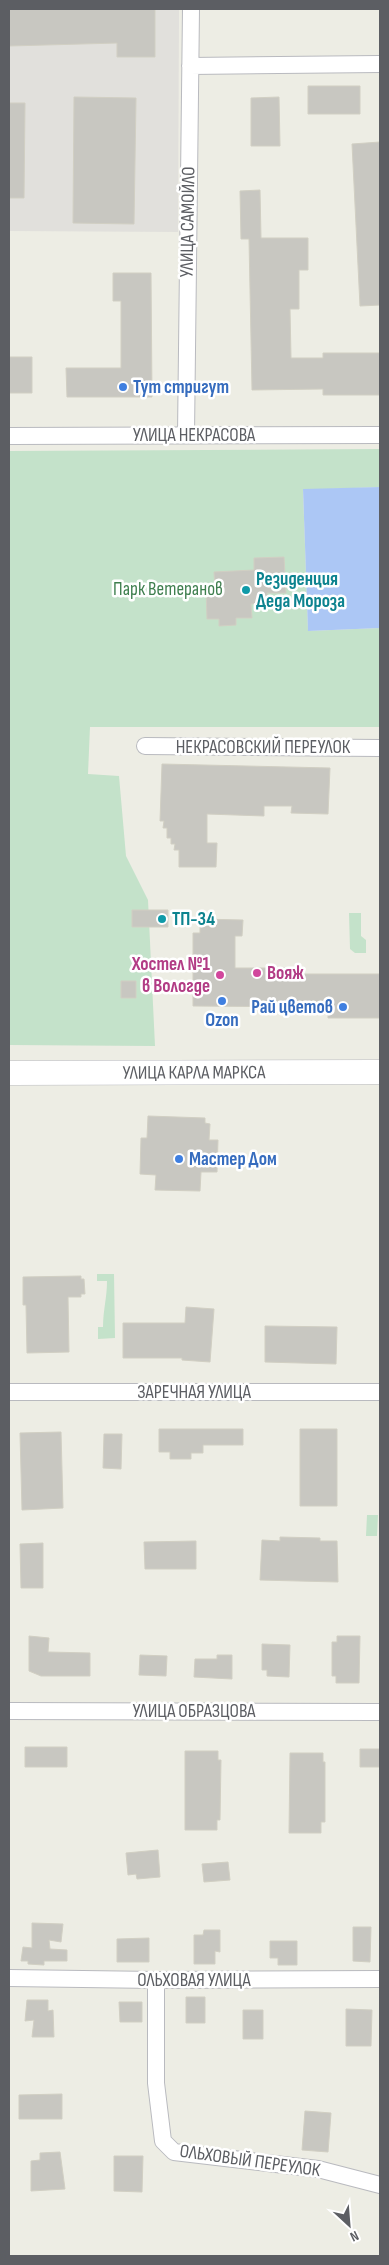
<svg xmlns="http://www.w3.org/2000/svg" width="389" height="2265" viewBox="0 0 389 2265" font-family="'Sofia Sans Condensed',sans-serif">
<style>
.industrial{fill:#e1e0dc}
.green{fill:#c4e2ca}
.water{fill:#acc7f5}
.building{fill:#c8c7c1;stroke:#d1cfc3}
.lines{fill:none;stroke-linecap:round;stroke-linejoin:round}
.street-casing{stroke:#b9babf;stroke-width:18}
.secondary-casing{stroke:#babbc1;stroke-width:25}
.street{stroke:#fff;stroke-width:16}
.secondary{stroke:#fff;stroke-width:24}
.shop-dot{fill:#3f7fe0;stroke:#fff;stroke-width:2}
.culture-dot{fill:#0f9aa8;stroke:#fff;stroke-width:2}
.hotel-dot{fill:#d1479c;stroke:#fff;stroke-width:2}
.labels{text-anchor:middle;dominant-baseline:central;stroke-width:5;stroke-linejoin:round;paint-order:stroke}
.street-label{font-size:19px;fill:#5c5e63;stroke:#fff}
.shop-label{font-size:19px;font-weight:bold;fill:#366cbe;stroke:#fff;text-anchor:start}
.culture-label{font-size:19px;font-weight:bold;fill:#0d838f;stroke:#fff;text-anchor:start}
.park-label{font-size:19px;fill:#3f7f4f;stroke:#fff}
.hotel-label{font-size:19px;font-weight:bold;fill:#b23c85;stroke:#fff;text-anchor:end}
</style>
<rect width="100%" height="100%" fill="#edede4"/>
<path class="industrial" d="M9 9H179L178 232 9 231Z"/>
<path class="green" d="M380 449V487L303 490 308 631 380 628V727H90L88 774 119 776 126 856 148 900 155 1046 9 1045V451Z
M349 913H361V936L366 940V953H355L350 949Z
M97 1274H114L115 1338 98 1339V1327H103C103 1310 107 1298 107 1281H97Z
M367 1515H378L377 1536H366Z"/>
<path class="water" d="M380 487V628L308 631 303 489Z"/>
<path class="building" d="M9 9H155V57H117V43L9 46Z
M308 86H360V114H308Z
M74 97 136 98 134 224 73 223Z
M279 97 280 146H251V98Z
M9 103H25L24 198H9Z
M380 142V305L360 306 352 144Z
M260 190 261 238H308V270H299V309H290L291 358H323V353H380V395H323V389L252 390 249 239H241L240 191Z
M113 273H151L152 397H67L66 368H121V301H113Z
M9 357H32V393H9Z
M284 557 286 593H267L268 604H251L252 618H236V625L219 626V619H207L206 588H215L214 572 254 570V558Z
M162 764 330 768 328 814 291 813 292 806H264V816L207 814V843H217L216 867H179V850H174L175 844H171V838H167V828H163L164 821H160Z
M132 910H168V927H132Z
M200 919 243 920 242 936H235V968H295V974H380V1018H328V1013H318V1007L193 1006V933H200Z
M121 981H136V998H121Z
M148 1116 205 1118V1123L210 1124 209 1140H218L217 1172H201L200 1191 155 1190 156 1175 140 1174 141 1138H147Z
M81 1276V1279H84L85 1294H81V1297H68L69 1352 27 1353 26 1305H23V1277Z
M186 1307 214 1309 210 1362 182 1360V1358H123V1323H185Z
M265 1326 337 1327 336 1364 265 1362Z
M159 1429H243V1445H203V1453H191V1459H170V1452H159Z
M300 1429H337V1506H300Z
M61 1432 63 1508 22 1510 20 1433Z
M104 1434H122L121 1469 103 1468Z
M280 1537 320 1538V1541H337L338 1582 260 1580 262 1540 280 1541Z
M196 1541V1569H145L144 1542Z
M43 1543V1588H21L20 1544Z
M29 1636 49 1638 48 1652 90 1653V1676H41L29 1671Z
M337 1636H360L359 1683H336V1676H332V1642H337Z
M262 1644 290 1645 289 1677 267 1676V1670H262Z
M140 1655 167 1656 166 1676 139 1675Z
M217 1655H232V1679L194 1677 195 1659H217Z
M25 1747H67V1767H25Z
M360 1749H380V1767H360Z
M185 1751H218V1760H221L220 1820H217V1830H185Z
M290 1753H323V1762H325V1822H321V1833H289Z
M158 1850 160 1877 137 1879 136 1874 128 1875 126 1853Z
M228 1862 230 1880 204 1882 202 1864Z
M32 1923 63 1924 61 1942 49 1940 50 1949 67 1950V1961H44V1965L28 1964V1961H21L23 1947 32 1948Z
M353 1927H371L370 1962 353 1961Z
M204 1930H220V1952L215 1951V1964H194V1935H203Z
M149 1938V1962H117V1939Z
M270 1941H297V1965H278V1958H270Z
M186 1997H205V2023H186Z
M27 2000H48V2011L53 2010 54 2037H32L34 2020 25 2021Z
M119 2002H142V2022H120Z
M346 2009 372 2010 371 2046H346Z
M243 2010H263V2039H243Z
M62 2094V2119H19V2095Z
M305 2111 331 2113 328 2152 302 2150Z
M60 2152 65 2189 31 2191V2161L40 2160V2153Z
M114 2156H143L142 2192 114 2191Z"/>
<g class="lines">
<defs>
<path id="street" d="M190 66 380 64
M186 435 191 9
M9 436 380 435
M145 746 380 748
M9 1392H380
M9 1711 380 1712
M9 1978 156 1980 380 1979
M156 1980V2083L163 2141 174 2152 318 2169 380 2185"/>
<g id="secondary">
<path id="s1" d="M9 1073 380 1072"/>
</g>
</defs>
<use href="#street" class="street-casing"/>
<use href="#secondary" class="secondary-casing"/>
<use href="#street" class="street"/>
<use href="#secondary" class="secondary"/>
</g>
<g class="shop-dot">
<circle cx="123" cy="387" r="5"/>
<circle cx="222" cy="1001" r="5"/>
<circle cx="343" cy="1007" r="5"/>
<circle cx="179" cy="1159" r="5"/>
</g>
<g class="culture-dot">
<circle cx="246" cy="590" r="5"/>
<circle cx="162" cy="919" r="5"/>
</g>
<g class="hotel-dot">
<circle cx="257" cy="973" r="5"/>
<circle cx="220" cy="975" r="5"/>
</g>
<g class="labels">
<g class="street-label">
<text transform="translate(188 222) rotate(-89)">УЛИЦА САМОЙЛО</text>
<text x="194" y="435">УЛИЦА НЕКРАСОВА</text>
<text x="263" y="747">НЕКРАСОВСКИЙ ПЕРЕУЛОК</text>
<text stroke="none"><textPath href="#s1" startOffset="185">УЛИЦА КАРЛА МАРКСА</textPath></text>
<text x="194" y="1392">ЗАРЕЧНАЯ УЛИЦА</text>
<text x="194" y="1711">УЛИЦА ОБРАЗЦОВА</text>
<text x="194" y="1980">ОЛЬХОВАЯ УЛИЦА</text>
<text transform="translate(250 2161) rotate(8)">ОЛЬХОВЫЙ ПЕРЕУЛОК</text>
</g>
<g class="shop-label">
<text x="133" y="387">Тут стригут</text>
<text x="333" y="1007" text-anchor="end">Рай цветов</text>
<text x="222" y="1020" text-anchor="middle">Ozon</text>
<text x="189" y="1159">Мастер Дом</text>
</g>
<g class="culture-label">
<text x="256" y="579">Резиденция<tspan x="256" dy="22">Деда Мороза</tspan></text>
<text x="172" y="919">ТП-34</text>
</g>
<g class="park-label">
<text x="168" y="589">Парк Ветеранов</text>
</g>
<g class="hotel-label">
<text x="210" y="964">Хостел №1<tspan x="210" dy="22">в Вологде</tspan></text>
<text x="267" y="973" text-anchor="start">Вояж</text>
</g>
</g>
<rect width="389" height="2265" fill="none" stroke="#5c5e63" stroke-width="20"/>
<g transform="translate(349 2225) rotate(154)" stroke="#ffffff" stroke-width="4" paint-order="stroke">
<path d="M0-4L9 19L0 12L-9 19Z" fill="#5c5e63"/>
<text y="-8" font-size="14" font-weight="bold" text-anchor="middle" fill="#5c5e63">N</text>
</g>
</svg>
